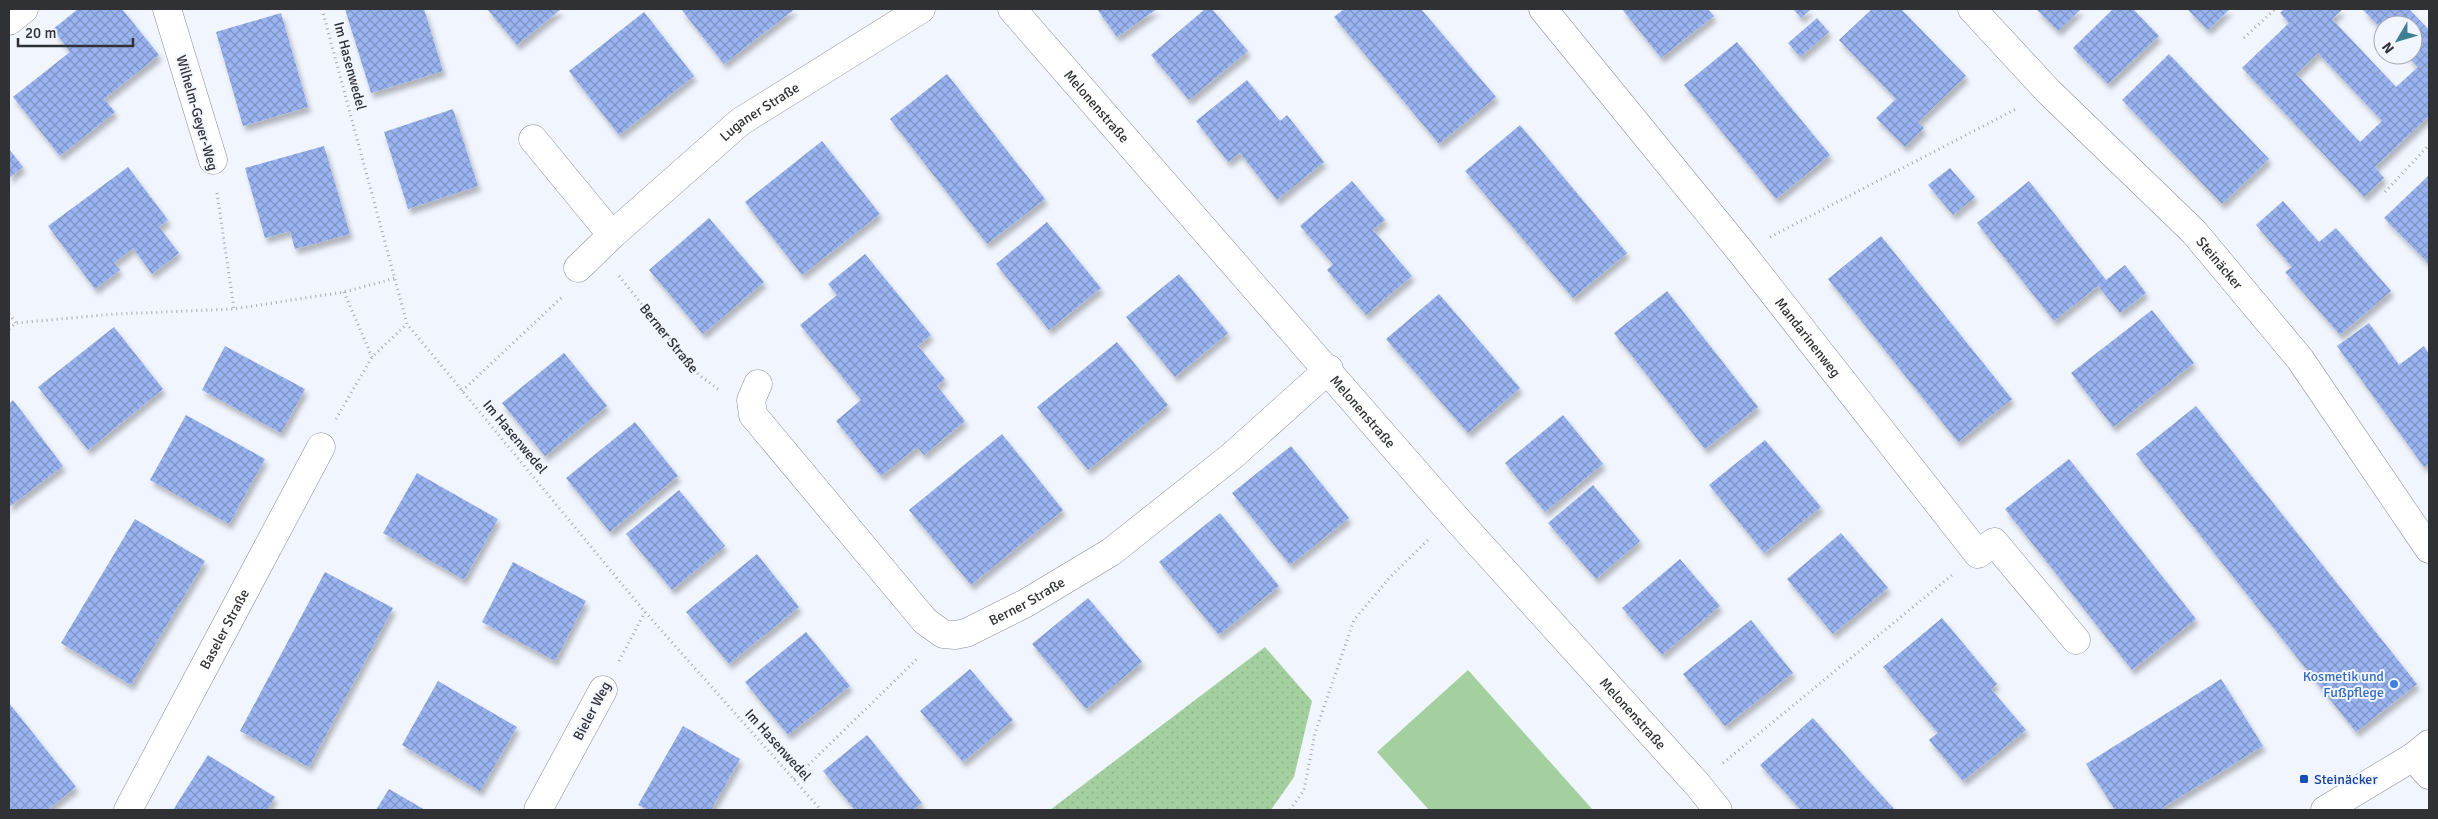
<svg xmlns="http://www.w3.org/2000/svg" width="2438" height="819" viewBox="0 0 2438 819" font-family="Signika,sans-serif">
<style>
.park{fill:url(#park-dots)}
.garden{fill:#a4d0a0}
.building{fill:url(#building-cross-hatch);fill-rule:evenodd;filter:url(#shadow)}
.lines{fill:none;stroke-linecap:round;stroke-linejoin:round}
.minor-casing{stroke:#898e98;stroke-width:29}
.path{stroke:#a5a8af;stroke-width:3;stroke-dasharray:1 4;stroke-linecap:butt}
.minor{stroke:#fff;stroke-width:28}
.shop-dot{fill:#3f7fe0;stroke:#f1f5fe;stroke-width:2}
.transit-dot{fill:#1a4fb4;stroke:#f1f5fe;stroke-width:2}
.labels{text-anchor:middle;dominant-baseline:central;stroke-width:4;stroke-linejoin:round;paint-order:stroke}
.street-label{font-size:14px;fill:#2f3135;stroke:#f1f5fe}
.shop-label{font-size:14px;fill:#366cbe;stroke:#f1f5fe;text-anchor:end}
.transit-label{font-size:14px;fill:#164399;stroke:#f1f5fe;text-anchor:start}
</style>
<defs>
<pattern id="park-dots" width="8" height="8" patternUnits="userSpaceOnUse" patternTransform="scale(1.25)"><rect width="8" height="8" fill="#a4d0a0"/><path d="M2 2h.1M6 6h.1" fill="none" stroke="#8eb38a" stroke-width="1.8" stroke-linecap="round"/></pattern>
<pattern id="building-cross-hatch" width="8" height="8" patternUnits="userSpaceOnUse" patternTransform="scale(1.25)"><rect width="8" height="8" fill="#99b4f1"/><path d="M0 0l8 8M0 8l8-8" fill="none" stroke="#7d93c4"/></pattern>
<filter id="shadow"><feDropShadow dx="3" dy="5.5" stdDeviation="2.5" flood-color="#0004"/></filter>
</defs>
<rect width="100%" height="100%" fill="#f1f5fe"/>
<path class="park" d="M1265 647 1312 701 1294 777 1271 810H1050Z"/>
<path class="garden" d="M1468 670 1593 810H1429L1377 752Z"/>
<path class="building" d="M78 9H122L159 55 104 99 115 112 60 156 13 97 70 52 53 29Z
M345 9H424L443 71 371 93Z
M487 9H561L517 45Z
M681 9H795L724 64Z
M1097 9H1157L1117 37Z
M1205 9H1212L1248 51 1189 100 1151 55Z
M1344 9H1421L1496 97 1439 144 1334 17Z
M1622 9H1708L1714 16 1661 58Z
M1793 9H1811L1801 18Z
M1872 9H1901L1966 76 1918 122 1924 128 1905 147 1876 118 1896 99 1839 40Z
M2036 9H2081L2058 31Z
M2113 9H2133L2159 36 2108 84 2073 48Z
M2187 9H2230L2208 30Z
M2284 9H2343L2332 19 2396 87 2418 67 2406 55H2413V25H2383V30L2362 9H2409L2429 30V116L2375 167 2384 178 2364 197 2242 68 2289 23 2280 13ZM2318 53 2382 121 2360 142 2296 74Z
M644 12 694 76 619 135 569 71Z
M281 13 308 107 243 126 216 32Z
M1817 18 1829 32 1800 57 1788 43Z
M1737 42 1830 155 1776 199 1684 85Z
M2169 54 2269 159 2222 204 2122 100Z
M947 74 1045 199 987 244 890 119Z
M1247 80 1280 121 1287 115 1324 162 1277 200 1240 153 1228 162 1196 121Z
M453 109 478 186 408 209 384 132Z
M1520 125 1627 253 1573 298 1465 171Z
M822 141 880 214 802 275 745 202Z
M324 146 350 234 295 249 290 231 265 238 245 168Z
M9 149 23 167 9 178Z
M128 167 168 220 159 227 179 253 152 274 133 248 114 263 120 270 95 289 48 226Z
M1950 168 1975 197 1953 215 1928 185Z
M2429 175V261L2428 263 2384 218Z
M1352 181 1385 220 1373 230 1412 276 1366 315 1327 270 1333 264 1300 226Z
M2029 181 2106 280 2125 265 2146 293 2120 313 2098 286 2054 321 1977 223Z
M2283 201 2319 242 2336 228 2391 291 2340 335 2285 272 2292 267 2256 225Z
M709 218 764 282 703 334 649 270Z
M1047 222 1101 288 1049 330 996 264Z
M1881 236 2012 399 1958 442 1828 279Z
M865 254 931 335 918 346 945 379 937 386 965 421 924 455 917 447 881 476 836 421 861 400 800 325 837 295 828 284Z
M1179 274 1228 333 1175 377 1126 317Z
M1667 291 1758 407 1705 449 1614 333Z
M1439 294 1520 388 1468 433 1386 339Z
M2152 310 2194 363 2113 427 2071 373Z
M2369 323 2399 365 2424 346 2429 354V463L2424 467 2337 346Z
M114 327 163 389 88 450 38 387Z
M1117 342 1168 405 1088 470 1037 407Z
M225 346 305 389 281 433 202 390Z
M564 353 607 406 545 456 502 403Z
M13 400 63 466 9 507V404Z
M2196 406 2417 684 2356 732 2136 454Z
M186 415 265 459 229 524 150 480Z
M1563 415 1603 464 1545 512 1505 463Z
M635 422 678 476 610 532 566 478Z
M1002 434 1063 510 971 585 909 510Z
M1765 440 1821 507 1764 553 1709 485Z
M1291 446 1349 518 1290 565 1232 493Z
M2069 459 2196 619 2132 670 2005 509Z
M417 473 498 519 464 580 383 533Z
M1593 485 1640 541 1596 579 1548 523Z
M679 490 725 546 672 590 626 534Z
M1220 513 1279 586 1219 635 1159 562Z
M135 519 205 561 131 685 61 643Z
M1841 533 1888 588 1833 634 1787 579Z
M757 554 799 607 729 664 686 612Z
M1680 559 1720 606 1662 655 1622 608Z
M513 562 586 601 555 661 482 622Z
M325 572 393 608 309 767 240 731Z
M1088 598 1142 662 1086 709 1032 644Z
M1942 618 1997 684 1991 689 2026 730 1963 781 1929 740 1938 733 1883 667Z
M1751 620 1793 673 1725 726 1683 674Z
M806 632 850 686 788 735 745 682Z
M970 669 1013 720 963 762 920 711Z
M2221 679 2263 746 2159 810H2115L2086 764Z
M438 681 517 727 480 791 402 745Z
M9 703 76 787 47 810H11L9 807Z
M1813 718 1857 768 1895 810H1801L1760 765Z
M683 726 740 759 711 810H648L638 805Z
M867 735 922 803 913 810H855L823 771Z
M208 755 275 797 267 810H173Z
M389 789 425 810H376Z"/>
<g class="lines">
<defs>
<g id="minor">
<path d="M167 9 213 160"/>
<path id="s2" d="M1012 9 1454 516 1697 784 1718 810"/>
<path id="s3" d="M1543 9 1741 252 1978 554 1994 542 2076 640"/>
<path id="s4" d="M1972 9 2049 92 2194 232 2300 359 2429 549"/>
<path d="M9 21 24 9"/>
<path d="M533 139 612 235"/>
<path id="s5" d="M578 268 612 235 740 122 921 9"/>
<path id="s6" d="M758 384 751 400 753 415 925 621 943 634 955 635 966 633 1026 603 1111 552 1232 456 1329 369"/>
<path d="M2413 757 2429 775"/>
<path id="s7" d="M128 810 321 447"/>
<path d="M538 810 603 690"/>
<path d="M2325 810 2413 757 2429 744"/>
</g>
</defs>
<use href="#minor" class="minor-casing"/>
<g class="path">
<path d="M322 9 407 324 645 612 821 810"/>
<path d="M2244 38 2275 9"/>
<path d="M2385 192 2429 145"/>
<path d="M217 193 234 309"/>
<path d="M1770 237 2018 108"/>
<path id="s1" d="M619 276 699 375 718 389"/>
<path d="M344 292 372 357"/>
<path d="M9 314 16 323"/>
<path d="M9 329 16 323 115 314 234 309 344 292 396 278"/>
<path d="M462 391 562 297"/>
<path d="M336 419 372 357 407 324"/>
<path d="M619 661 645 612"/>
<path d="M1723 763 1952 575"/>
<path d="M794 779 918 658"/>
<path d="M1290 810 1304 790 1315 733 1354 620 1391 576 1430 538"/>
</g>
<use href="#minor" class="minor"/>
</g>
<circle class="shop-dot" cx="2394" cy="684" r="5"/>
<rect class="transit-dot" x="2299" y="774" width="10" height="10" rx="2.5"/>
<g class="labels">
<g class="street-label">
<text transform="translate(350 66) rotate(75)">Im Hasenwedel</text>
<text stroke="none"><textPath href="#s2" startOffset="129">Melonenstraße</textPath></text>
<text transform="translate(197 113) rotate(74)">Wilhelm-Geyer-Weg</text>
<text stroke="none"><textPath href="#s5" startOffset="240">Luganer Straße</textPath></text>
<text stroke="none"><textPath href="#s4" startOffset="355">Steinäcker</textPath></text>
<text stroke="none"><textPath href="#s1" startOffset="80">Berner Straße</textPath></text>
<text stroke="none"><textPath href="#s3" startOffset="422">Mandarinenweg</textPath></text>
<text stroke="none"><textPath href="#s2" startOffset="534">Melonenstraße</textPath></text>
<text transform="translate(515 437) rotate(50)">Im Hasenwedel</text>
<text stroke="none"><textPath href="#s6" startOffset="415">Berner Straße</textPath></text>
<text stroke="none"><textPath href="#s7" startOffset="205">Baseler Straße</textPath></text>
<text transform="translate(592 711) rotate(-62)">Bieler Weg</text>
<text stroke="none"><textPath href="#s2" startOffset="939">Melonenstraße</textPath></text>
<text transform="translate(778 745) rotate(48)">Im Hasenwedel</text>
</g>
<g class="shop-label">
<text x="2384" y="676">Kosmetik und<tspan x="2384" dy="16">Fußpflege</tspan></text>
</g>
<g class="transit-label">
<text x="2314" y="779">Steinäcker</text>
</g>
</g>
<rect width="2438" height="819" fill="none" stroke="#2f3135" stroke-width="20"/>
<g transform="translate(2398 40) rotate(232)"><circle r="24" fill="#f1f5fe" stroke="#a3a7ae"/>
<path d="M0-4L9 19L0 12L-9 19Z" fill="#408094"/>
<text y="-8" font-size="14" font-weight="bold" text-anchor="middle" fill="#2f3135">N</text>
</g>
<path d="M18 38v8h115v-8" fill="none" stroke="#2f3135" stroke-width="2.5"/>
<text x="25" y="38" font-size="15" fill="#2f3135" stroke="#f1f5fe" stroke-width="4" paint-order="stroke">20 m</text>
</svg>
